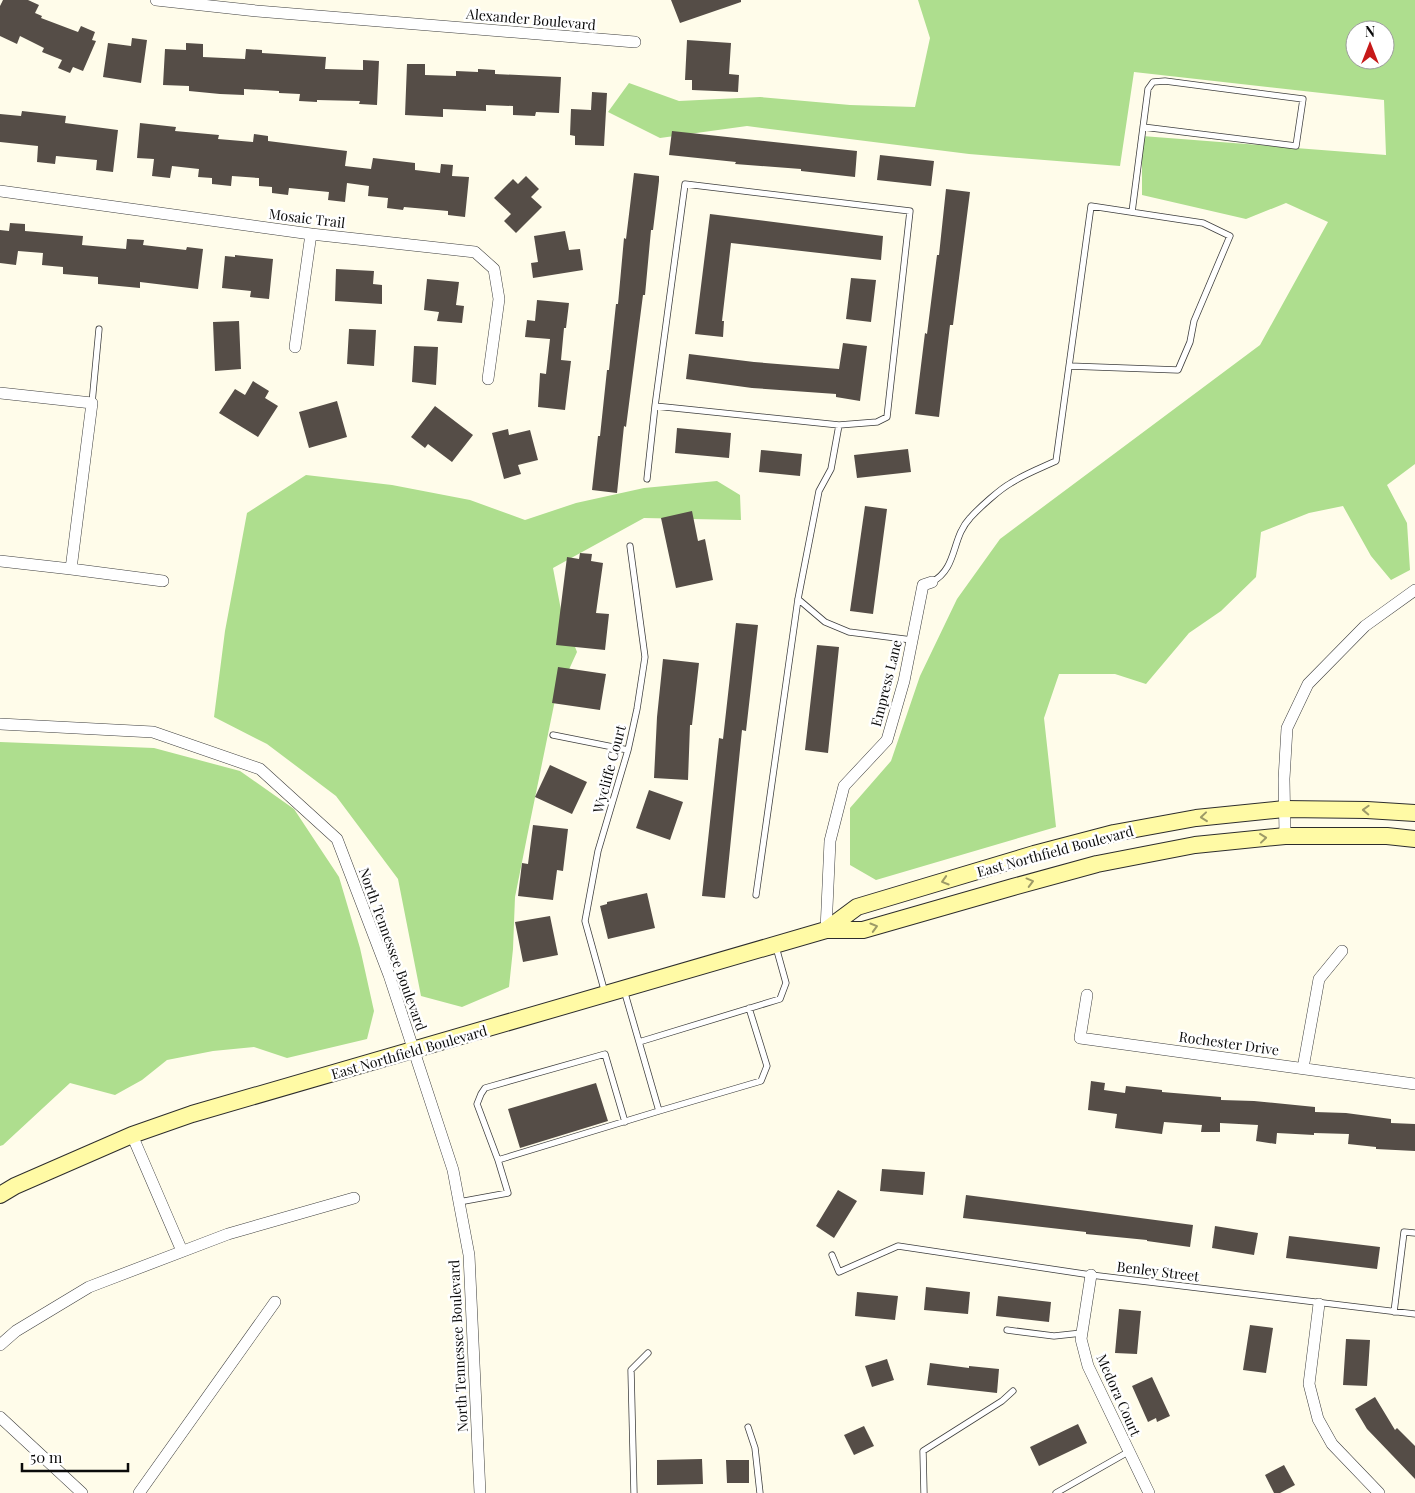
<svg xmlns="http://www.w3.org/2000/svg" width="1415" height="1493" viewBox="0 0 1415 1493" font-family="'Playfair Display',serif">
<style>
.forest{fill:#aede8e;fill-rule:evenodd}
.building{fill:#554d47}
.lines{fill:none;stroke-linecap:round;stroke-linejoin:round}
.service-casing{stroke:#3e3e3e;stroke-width:7}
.minor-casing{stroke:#3e3e3e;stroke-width:12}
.secondary-casing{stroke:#2d2d2d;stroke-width:18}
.service{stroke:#fff;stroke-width:5.5}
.minor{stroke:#fff;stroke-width:11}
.secondary{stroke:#fffaa5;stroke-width:16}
.oneway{stroke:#9d9a67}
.labels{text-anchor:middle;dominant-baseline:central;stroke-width:5;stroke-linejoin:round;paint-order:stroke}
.street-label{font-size:14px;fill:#0b0b0b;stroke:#fff}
</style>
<rect width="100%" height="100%" fill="#fffcea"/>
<path class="forest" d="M918 0H1415V464L1387 485 1407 523 1410 570 1391 580 1371 556 1343 506 1309 513 1261 532 1256 577 1221 611 1189 633 1146 684 1115 674H1059L1044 718 1056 827 876 880 850 865V808L891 761 920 676 957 599 1000 539 1260 345 1328 222 1286 203 1246 219 1142 195V136L1386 155 1384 100 1134 72 1120 166 969 154 747 126 660 138 608 112 629 83 679 101 760 97 850 105 915 107 930 38ZM1355 30H1385V60H1355Z
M306 475 392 485 470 500 525 520 576 503 644 488 717 481 740 495 741 520 644 518 553 568 561 610 577 652 555 700 529 827 515 897 513 949 509 987 462 1007 421 996 398 879 336 796 267 744 214 717 225 631 247 513Z
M0 742 154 748 240 771 294 809 339 877 360 948 374 1011 367 1039 287 1058 254 1047 213 1051 167 1060 142 1080 115 1095 70 1083 3 1145 0 1146Z"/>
<path class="building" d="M3 0H28L39 5 35 13 42 16 41 18 78 32 81 26 95 32 92 40 96 41 83 71 73 67 70 73 58 68 62 60 42 52 44 48 20 36 17 44 0 36V6Z
M671 0H741V2L680 23Z
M132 38 147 40 141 83 103 77 108 43 131 46Z
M687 40 731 43 729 74 739 75 738 92 692 90V80H685Z
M186 43 203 44V57L245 59 246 49 262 50V53L326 57 325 69 363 70V60L379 61 377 105 359 104 360 101 317 100V102L299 101 300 94 279 93V91L244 89V95L220 94 189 91V86L163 85 165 49 186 50Z
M407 64H425V75L456 76V71L478 72V69L495 70V74L561 77 559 113 536 112 535 116 513 115V106L486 105V111L443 109V117L405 115Z
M592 92 607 93 604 146 575 145V136L570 135 571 109 591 110Z
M22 111 66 116 65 123 118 130 113 172 96 170 97 160 56 156 55 164 37 162 38 146 0 142V114L21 116Z
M140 123 176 127 175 131 219 135 218 139 253 142 254 134 268 136V141L347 151 345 166 371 169 373 158 415 163V170L440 173 441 164 453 165 452 176 469 177 465 217 448 215V211L404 207 403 210 387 208 388 198 368 196 369 186 347 183 345 202 328 200 329 192 289 188 288 195 272 193V187L259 186V178L232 176 231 186 212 184V178L198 177 199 169 172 166 170 178 152 176 154 159 137 158Z
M672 131 857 151 855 177 801 171V169L735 164 736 162 669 155Z
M880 155 934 161 931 186 877 180Z
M634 173 659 176V181L653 230H651L645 295H643L626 427 624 426 617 493 592 490 598 436H600L607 370H609L616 304H618L624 238 626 239Z
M526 176 539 189 531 197 542 207 516 233 504 221 511 214 494 198 513 179 518 184Z
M946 189 970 192 953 325H950L939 417 915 414 925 333 927 334 937 255H939Z
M710 214 883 236 881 260 731 243 722 321H724L723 337 695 334Z
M10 223 25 224V231L83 236 82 245 126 249 127 239 144 240 143 245 186 250 187 247 203 249 198 289 140 282V288L98 284V277L63 274V267L42 265 43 253 18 251 16 265 0 263V230L9 231Z
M565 231 569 250 580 249 583 270 533 278 531 263 538 262 534 236Z
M235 255 273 259 269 299 250 297 251 291 222 288 225 256 235 257Z
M336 269 374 271 373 284 382 285V304L335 301Z
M851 278 876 280 871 322 846 319Z
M427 279 459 282 456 305 464 306 462 323 437 321 439 312 424 310Z
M537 300 569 303 566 328H564L561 360 571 361 565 410 538 407 540 373 546 374 550 339 525 337 527 320 535 321Z
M239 321 241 369 215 371 213 322Z
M349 329 376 330 374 366 347 364Z
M843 343 867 346 860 401 836 397V394L752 388 686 379 689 354 754 362 839 369Z
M414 346 438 347 436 385 412 382Z
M253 381 269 391 265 398 278 406 258 437 219 413 235 389 245 395Z
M337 401 347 437 309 448 299 412Z
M435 406 473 435 452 462 428 444 425 448 411 437Z
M677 428 731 433 729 458 675 453Z
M508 429 509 435 530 430 538 460 518 465 521 474 504 479 492 433Z
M908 449 911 472 857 478 854 455Z
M761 450 802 454 800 476 759 472Z
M865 506 887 509 873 614 850 611Z
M692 511 698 541 705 539 713 580 676 588 661 518Z
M580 553 592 554 591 561 603 563 596 613 609 614 605 650 556 645 567 557 579 559Z
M736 623 758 625 746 731 742 730 725 898 702 896 719 738 723 739Z
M817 645 839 647 828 753 805 750Z
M663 659 699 663 692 725H690L688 780 654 778 657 717Z
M558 667 606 674 600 710 552 703Z
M550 765 587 782 572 814 535 797Z
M649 790 683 802 670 840 636 828Z
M533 825 568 829 563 871 557 870 553 900 518 896 522 863 528 864Z
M647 893 655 928 608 939 600 906 607 904V902Z
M550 916 558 955 523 962 515 922Z
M1091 1081 1105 1083 1104 1090 1125 1093 1126 1086 1162 1090V1092L1221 1097V1100L1254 1101 1315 1107V1112L1346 1113 1391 1119V1123L1415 1124V1151L1376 1149V1147L1348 1144 1349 1134 1314 1133V1135L1277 1133 1276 1144 1256 1141 1258 1125 1220 1123V1132H1201L1202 1125 1164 1122 1162 1134 1115 1128 1117 1114 1088 1110Z
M596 1083 608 1121 520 1148 508 1109Z
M882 1169 925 1172 923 1195 880 1191Z
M838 1190 857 1201 834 1238 816 1226Z
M966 1195 1193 1225 1190 1247 1147 1241V1240L1086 1234V1232L963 1218Z
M1215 1226 1258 1233 1254 1255 1212 1248Z
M1289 1236 1380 1247 1377 1269 1286 1258Z
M926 1287 970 1292 968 1314 924 1310Z
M857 1292 898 1296 895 1320 855 1316Z
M998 1296 1051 1302 1049 1322 996 1316Z
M1119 1309 1141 1311 1137 1354 1115 1353Z
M1250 1325 1273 1328 1266 1373 1243 1370Z
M1346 1339 1370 1340 1367 1386 1343 1385Z
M887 1359 894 1380 872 1387 865 1366Z
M930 1363 969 1368V1366L999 1369 997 1393 927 1385Z
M1152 1377 1170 1416 1157 1422 1156 1418 1148 1422 1132 1386Z
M1375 1397 1395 1430 1397 1428 1415 1446V1479L1367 1429 1355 1409Z
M1078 1424 1087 1443 1039 1466 1030 1447Z
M864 1426 874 1446 854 1455 844 1435Z
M702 1459 703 1484 657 1485V1460Z
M726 1460H749V1483H727Z
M1284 1465 1295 1485 1280 1493H1274L1265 1475Z"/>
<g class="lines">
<defs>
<path id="service" d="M1132 212 1148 89 1153 82 1165 81 1303 99 1296 146 1143 127
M92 403 99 329
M647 479 655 406 685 184 910 211 887 417 877 422 839 425 655 406
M932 582C958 568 951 538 970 518 979 508 1000 489 1011 483 1025 474 1041 468 1056 461L1091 206 1203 223 1230 236 1194 321 1190 342 1178 370 1069 366
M798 599 825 622 849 632 912 640
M553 735 628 750
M756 895 798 599 819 491 831 469 839 425
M605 993 585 921 598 851 628 750 637 709 645 657 630 546
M639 1042 780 999 786 983 776 947
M659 1111 761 1081 767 1066 749 1008
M498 1160 477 1104 481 1094 485 1088 605 1054 625 1122
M459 1202 508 1193 498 1160 659 1111 624 990
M832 1255 839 1272 898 1246 1091 1275 1415 1314
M1394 1312 1404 1232 1415 1233
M1007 1330 1054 1336 1082 1333
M748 1427 755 1448 760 1493
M634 1493 631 1370 648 1353
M924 1493 923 1451 1002 1401 1013 1391
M1056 1493 1128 1452"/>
<path id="minor" d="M156 0 257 11 635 42
M0 191 311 234 475 252 494 269 499 299 488 379
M295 347 311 234
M0 393 92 403 71 569 0 561
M71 569 163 581
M0 724 153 732 260 769 337 839 389 975 453 1170 469 1255 480 1493
M1285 836 1284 779 1287 728 1308 684 1365 626 1415 590
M826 930 830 841 844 786 887 740 904 681 923 585 932 582
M1087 995 1080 1038 1415 1084
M1303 1068 1319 979 1342 951
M132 1135 182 1251
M1091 1275 1081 1339 1088 1366 1149 1493
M1319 1304 1309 1384 1318 1419 1332 1444 1379 1493
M0 1345 16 1331 89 1287 228 1234 354 1198
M0 1417 82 1493
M139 1493 275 1302"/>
<path id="secondary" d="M826 930 857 907 1034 854 1114 833 1196 818 1284 809 1367 810 1415 813
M0 1195 15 1186 132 1135 192 1114 826 930H863L1013 887 1097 864 1195 845 1285 836H1387L1415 839"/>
</defs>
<use href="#service" class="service-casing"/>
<use href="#minor" class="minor-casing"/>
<use href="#secondary" class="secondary-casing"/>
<use href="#service" class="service"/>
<use href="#minor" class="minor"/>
<use href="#secondary" class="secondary"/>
</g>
<defs><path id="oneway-chevron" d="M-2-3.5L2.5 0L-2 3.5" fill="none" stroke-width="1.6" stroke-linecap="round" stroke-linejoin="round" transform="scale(1.25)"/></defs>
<g class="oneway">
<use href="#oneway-chevron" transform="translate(1366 810) rotate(-178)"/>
<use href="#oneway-chevron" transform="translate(1204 817) rotate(174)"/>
<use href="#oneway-chevron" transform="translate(1263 838) rotate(-6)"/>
<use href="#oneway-chevron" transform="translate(945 881) rotate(163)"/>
<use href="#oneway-chevron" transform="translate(1030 882) rotate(-15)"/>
<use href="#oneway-chevron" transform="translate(874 927) rotate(-16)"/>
</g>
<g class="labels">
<g class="street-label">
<text transform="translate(531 19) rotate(5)">Alexander Boulevard</text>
<text transform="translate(307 218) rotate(7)">Mosaic Trail</text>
<text transform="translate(886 683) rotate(-76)">Empress Lane</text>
<text transform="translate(609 769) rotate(-75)">Wycliffe Court</text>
<text transform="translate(1055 851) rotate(-15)">East Northfield Boulevard</text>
<text transform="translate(393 949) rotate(70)">North Tennessee Boulevard</text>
<text transform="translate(1229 1043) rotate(8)">Rochester Drive</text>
<text transform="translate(409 1052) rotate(-16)">East Northfield Boulevard</text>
<text transform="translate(1158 1271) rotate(7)">Benley Street</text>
<text transform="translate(458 1346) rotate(-93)">North Tennessee Boulevard</text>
<text transform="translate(1119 1395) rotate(66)">Medora Court</text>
</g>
</g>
<g transform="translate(1370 45)"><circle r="24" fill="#ffffff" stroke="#9d9d9d"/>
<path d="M0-4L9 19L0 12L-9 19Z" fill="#c61919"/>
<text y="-8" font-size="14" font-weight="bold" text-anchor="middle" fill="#0b0b0b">N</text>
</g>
<path d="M22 1463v8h106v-8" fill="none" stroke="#0b0b0b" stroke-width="2.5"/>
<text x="30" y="1463" font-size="15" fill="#0b0b0b" stroke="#ffffff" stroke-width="4" paint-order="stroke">50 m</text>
</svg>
